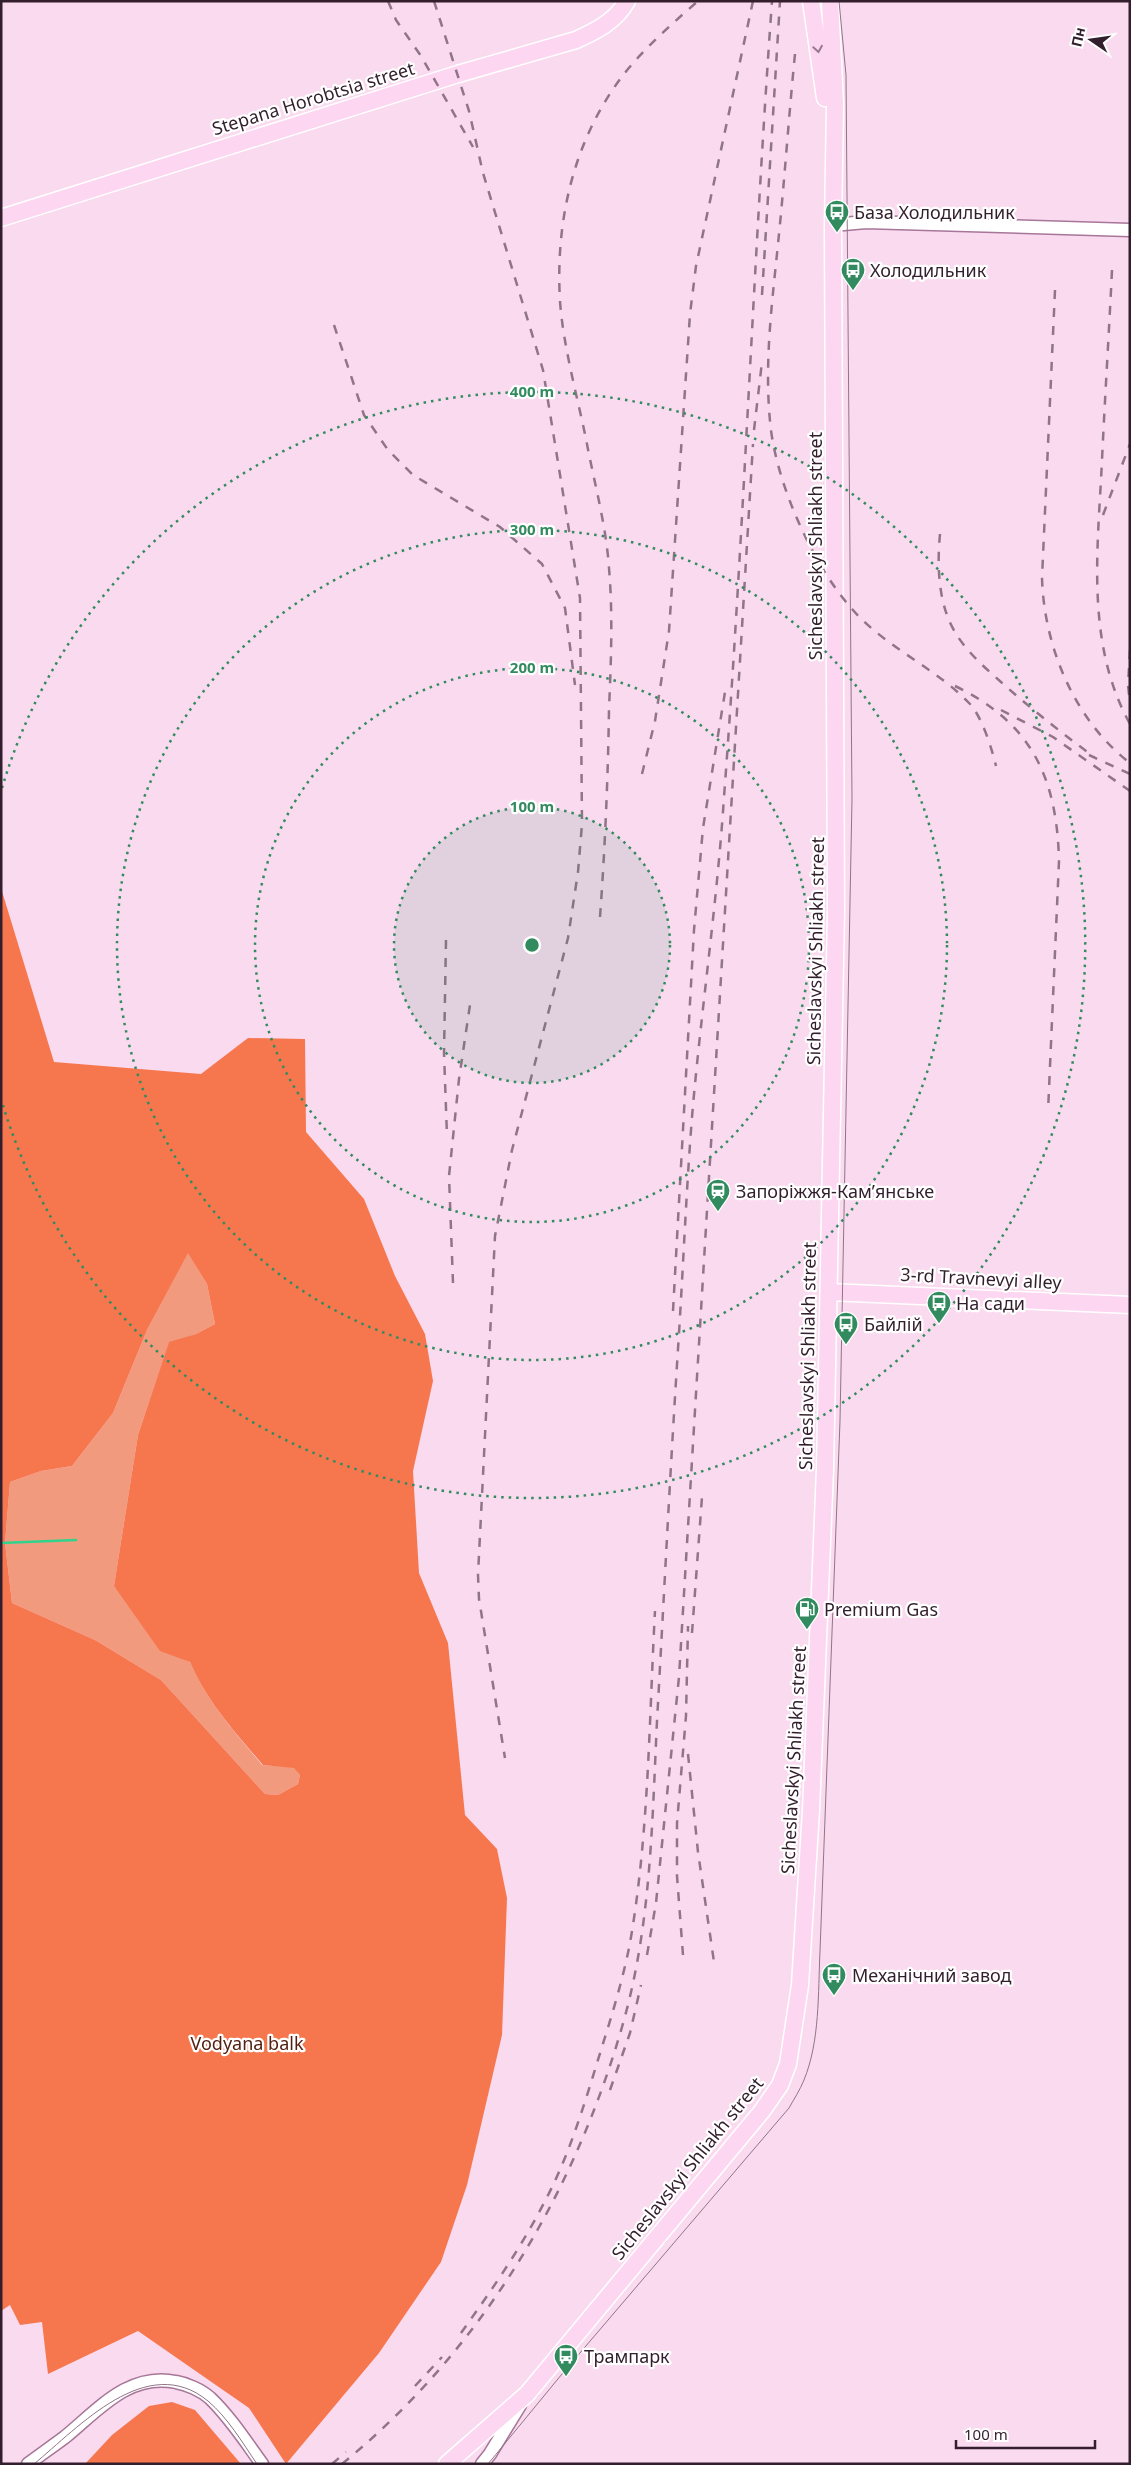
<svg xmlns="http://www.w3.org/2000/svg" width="1131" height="2465" viewBox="0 0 1131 2465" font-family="'Noto Sans',sans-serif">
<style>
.green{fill:#f29a7e}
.forest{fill:#f6774e;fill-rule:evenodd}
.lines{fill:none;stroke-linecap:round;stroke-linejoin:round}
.stream{stroke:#31d38c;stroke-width:2.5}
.minor-casing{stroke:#a77698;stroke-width:15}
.major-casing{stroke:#fff;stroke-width:19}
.minor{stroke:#fff;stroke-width:12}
.major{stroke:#fdd6f1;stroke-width:16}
.tram{stroke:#8f7587;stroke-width:1}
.rail{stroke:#8f7587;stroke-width:2.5;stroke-dasharray:9 9;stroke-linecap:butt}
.oneway{stroke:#987a8e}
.ring{fill:none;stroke:#328b5f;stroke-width:2.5;stroke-dasharray:2.5 5}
.labels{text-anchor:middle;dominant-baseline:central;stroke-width:4.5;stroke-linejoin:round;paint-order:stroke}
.street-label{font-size:18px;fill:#321e2c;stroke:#fff}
.poi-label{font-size:18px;fill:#321e2c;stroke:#fff;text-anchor:start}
.park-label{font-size:18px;fill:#522111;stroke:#fff}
.centre{fill:#328b5f;stroke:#fff;stroke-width:2.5}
.ring-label{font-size:15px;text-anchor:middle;font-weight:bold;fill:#328b5f;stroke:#fff;stroke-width:4.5;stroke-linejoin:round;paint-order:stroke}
</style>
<rect width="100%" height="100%" fill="#fadaef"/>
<path class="green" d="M188 1252 207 1284 215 1324 196 1334 169 1343 138 1435 114 1586 178 1656 190 1662C208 1703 234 1731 262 1765L294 1767 300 1775 298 1784 278 1795 265 1794 161 1680 95 1640 12 1603 5 1543 10 1482 41 1471 72 1466 113 1413 147 1330Z"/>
<path class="forest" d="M1 888 54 1062 201 1074 248 1038 305 1039 306 1132 364 1199 395 1276 425 1334 433 1381 413 1471 419 1573 448 1643 465 1815 497 1849 507 1898 502 2035 467 2185 441 2262 379 2353 286 2464 249 2408 138 2331 48 2374 42 2322 20 2325 10 2305 1 2311ZM188 1253 207 1284 215 1324 196 1334 169 1342 138 1435 114 1586 160 1651 190 1662C208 1703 234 1731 263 1765L294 1768 300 1775 298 1784 278 1795 265 1794 161 1680 95 1640 12 1603 5 1543 10 1482 41 1471 72 1466 113 1413 147 1330Z
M172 2402 195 2410 241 2464H85L112 2435 149 2406Z"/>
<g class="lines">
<path class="stream" d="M1 1543 76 1540"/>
<defs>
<path id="minor" d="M833 225 866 222 1130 230
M28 2464C40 2455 53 2446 65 2437 98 2410 129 2372 176 2382 187 2384 201 2390 210 2398 230 2417 246 2442 262 2464
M482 2464 490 2454 520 2405"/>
<path id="major" d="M811 1 825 98
M1 218 458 74 576 40C596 31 616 21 627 1
M829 1292 1130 1305
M447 2464 527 2394 762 2111 780 2085 788 2064 800 1985 811 1810 825 1469 836 911 833 225 835 104 830 1"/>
</defs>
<use href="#minor" class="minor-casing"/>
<use href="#major" class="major-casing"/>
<use href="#minor" class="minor"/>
<use href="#major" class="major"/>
<path class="tram" d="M34 2464C79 2427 147 2351 208 2401 228 2418 242 2442 257 2464
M488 2464 562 2374 789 2108C794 2099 800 2090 804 2080 820 2041 818 1993 820 1951L840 1421 852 799 846 75 839 1"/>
<path class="rail" d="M388 1 396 20 421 56 473 147
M434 1 469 111 483 173 543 370 580 598 582 824 578 872 568 938 512 1150 495 1236 478 1575 479 1599 505 1758
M795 54C789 114 785 174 779 234 773 296 764 358 770 421 775 481 812 564 852 609 886 648 935 667 970 704 982 717 992 749 996 766
M1112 270C1109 333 1105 396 1102 460 1098 548 1085 643 1130 724
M1055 290 1042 578C1044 646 1074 720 1130 763
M762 295 780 1
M334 325 364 415 388 450 413 475 500 527 542 564 565 608 575 685
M754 430 762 362
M1103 515 1130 444
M940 534C937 565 938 604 955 632 966 651 984 667 1001 682 1031 709 1062 733 1094 757
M1130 650 1128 685 1130 704
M955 686C1032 723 1057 778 1059 861L1048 1112
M1001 710 1053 737 1130 791
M1089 755 1130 774
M642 774 655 721 669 631 690 314 696 266 753 1
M600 917C605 848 608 778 609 709 611 662 613 615 609 568 606 524 594 482 586 439 577 395 563 345 560 301 555 218 575 134 628 69 649 44 674 22 698 1
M446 940 444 1053 447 1136
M453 1283 449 1176 459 1079 471 998
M673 1311 694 930 703 828 725 692
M692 1633 702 1497
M688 1754 698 1852 714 1962
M647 1955 656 1903 679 1677 753 444
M683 1955 677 1876V1823L686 1716 688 1626
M610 2090 630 2033 641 1985
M461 2333C491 2291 521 2248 545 2201 570 2154 585 2102 601 2050 612 2015 623 1979 630 1943 649 1834 649 1721 655 1611
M415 2386 442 2357
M332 2464 346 2452
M342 2464C480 2351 573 2197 622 2027 651 1927 652 1825 657 1721 664 1597 670 1473 678 1349 683 1272 686 1194 692 1117 701 1011 717 904 724 797 744 532 753 266 772 1"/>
</g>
<defs><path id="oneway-chevron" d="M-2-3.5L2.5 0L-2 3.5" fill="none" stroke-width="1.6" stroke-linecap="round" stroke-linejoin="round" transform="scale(1.25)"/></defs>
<use class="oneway" href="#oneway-chevron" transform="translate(818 49) rotate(81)"/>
<circle cx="532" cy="945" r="138" fill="#328b5f" fill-opacity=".12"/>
<g class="ring">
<circle cx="532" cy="945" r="138"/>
<circle cx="532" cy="945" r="277"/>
<circle cx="532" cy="945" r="415"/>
<path d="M2 788A553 553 0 1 1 2 1102"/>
</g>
<defs>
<symbol id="bus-pin" viewBox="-11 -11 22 30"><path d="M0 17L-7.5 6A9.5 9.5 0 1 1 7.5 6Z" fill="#328b5f" stroke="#fff"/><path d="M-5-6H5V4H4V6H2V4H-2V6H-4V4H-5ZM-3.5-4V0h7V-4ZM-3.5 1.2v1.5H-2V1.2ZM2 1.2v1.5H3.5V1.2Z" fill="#fff"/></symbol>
<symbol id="station-pin" viewBox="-11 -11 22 30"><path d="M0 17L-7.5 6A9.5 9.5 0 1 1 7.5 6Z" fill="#328b5f" stroke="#fff"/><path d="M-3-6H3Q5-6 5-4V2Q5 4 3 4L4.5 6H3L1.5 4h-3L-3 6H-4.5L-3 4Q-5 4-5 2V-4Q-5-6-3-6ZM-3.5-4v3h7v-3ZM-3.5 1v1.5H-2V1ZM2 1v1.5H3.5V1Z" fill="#fff"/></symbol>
<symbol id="fuel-pin" viewBox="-11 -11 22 30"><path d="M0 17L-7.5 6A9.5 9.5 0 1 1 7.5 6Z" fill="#328b5f" stroke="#fff"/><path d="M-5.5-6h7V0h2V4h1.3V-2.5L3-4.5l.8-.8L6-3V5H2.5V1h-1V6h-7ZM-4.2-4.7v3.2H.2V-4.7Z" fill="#fff"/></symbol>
</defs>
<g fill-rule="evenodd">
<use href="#bus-pin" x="823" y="198" width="28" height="38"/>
<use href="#bus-pin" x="839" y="256" width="28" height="38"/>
<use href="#station-pin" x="704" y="1177" width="28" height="38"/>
<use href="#bus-pin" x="925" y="1289" width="28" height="38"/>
<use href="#bus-pin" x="832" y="1310" width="28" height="38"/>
<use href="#fuel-pin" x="793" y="1595" width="28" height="38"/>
<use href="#bus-pin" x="820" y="1961" width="28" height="38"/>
<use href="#bus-pin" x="552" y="2342" width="28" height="38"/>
</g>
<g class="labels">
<g class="street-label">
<text transform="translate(313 98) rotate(-17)">Stepana Horobtsia street</text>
<text transform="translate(815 546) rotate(-90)">Sicheslavskyi Shliakh street</text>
<text transform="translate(815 951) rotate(-89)">Sicheslavskyi Shliakh street</text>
<text transform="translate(981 1278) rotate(3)">3-rd Travnevyi alley</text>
<text transform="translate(807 1356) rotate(-89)">Sicheslavskyi Shliakh street</text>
<text transform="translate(793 1760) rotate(-87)">Sicheslavskyi Shliakh street</text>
<text transform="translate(687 2168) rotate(-51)">Sicheslavskyi Shliakh street</text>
</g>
<g class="poi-label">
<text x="854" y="212">База Холодильник</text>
<text x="870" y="270">Холодильник</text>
<text x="736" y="1191">Запоріжжя-Кам’янське</text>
<text x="956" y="1303">На сади</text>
<text x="864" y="1324">Байлій</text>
<text x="824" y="1609">Premium Gas</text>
<text x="852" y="1975">Механічний завод</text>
<text x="584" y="2356">Трампарк</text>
</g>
<g class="park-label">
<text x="247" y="2043">Vodyana balk</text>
</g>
</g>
<circle cx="532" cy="945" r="8" class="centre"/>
<g class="ring-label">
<text x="532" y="397">400 m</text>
<text x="532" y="535">300 m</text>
<text x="532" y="673">200 m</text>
<text x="532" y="812">100 m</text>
</g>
<rect width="1131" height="2465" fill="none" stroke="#321e2c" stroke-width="5"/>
<g transform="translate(1091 40) rotate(283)" stroke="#ffffff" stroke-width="4" paint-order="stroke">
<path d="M0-4L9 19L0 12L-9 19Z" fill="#321e2c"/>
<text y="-8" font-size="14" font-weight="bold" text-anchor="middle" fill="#321e2c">Пн</text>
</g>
<path d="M956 2440v8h139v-8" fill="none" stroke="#321e2c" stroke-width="2.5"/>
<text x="964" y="2440" font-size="15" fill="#321e2c" stroke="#ffffff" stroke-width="4" paint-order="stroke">100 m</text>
</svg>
